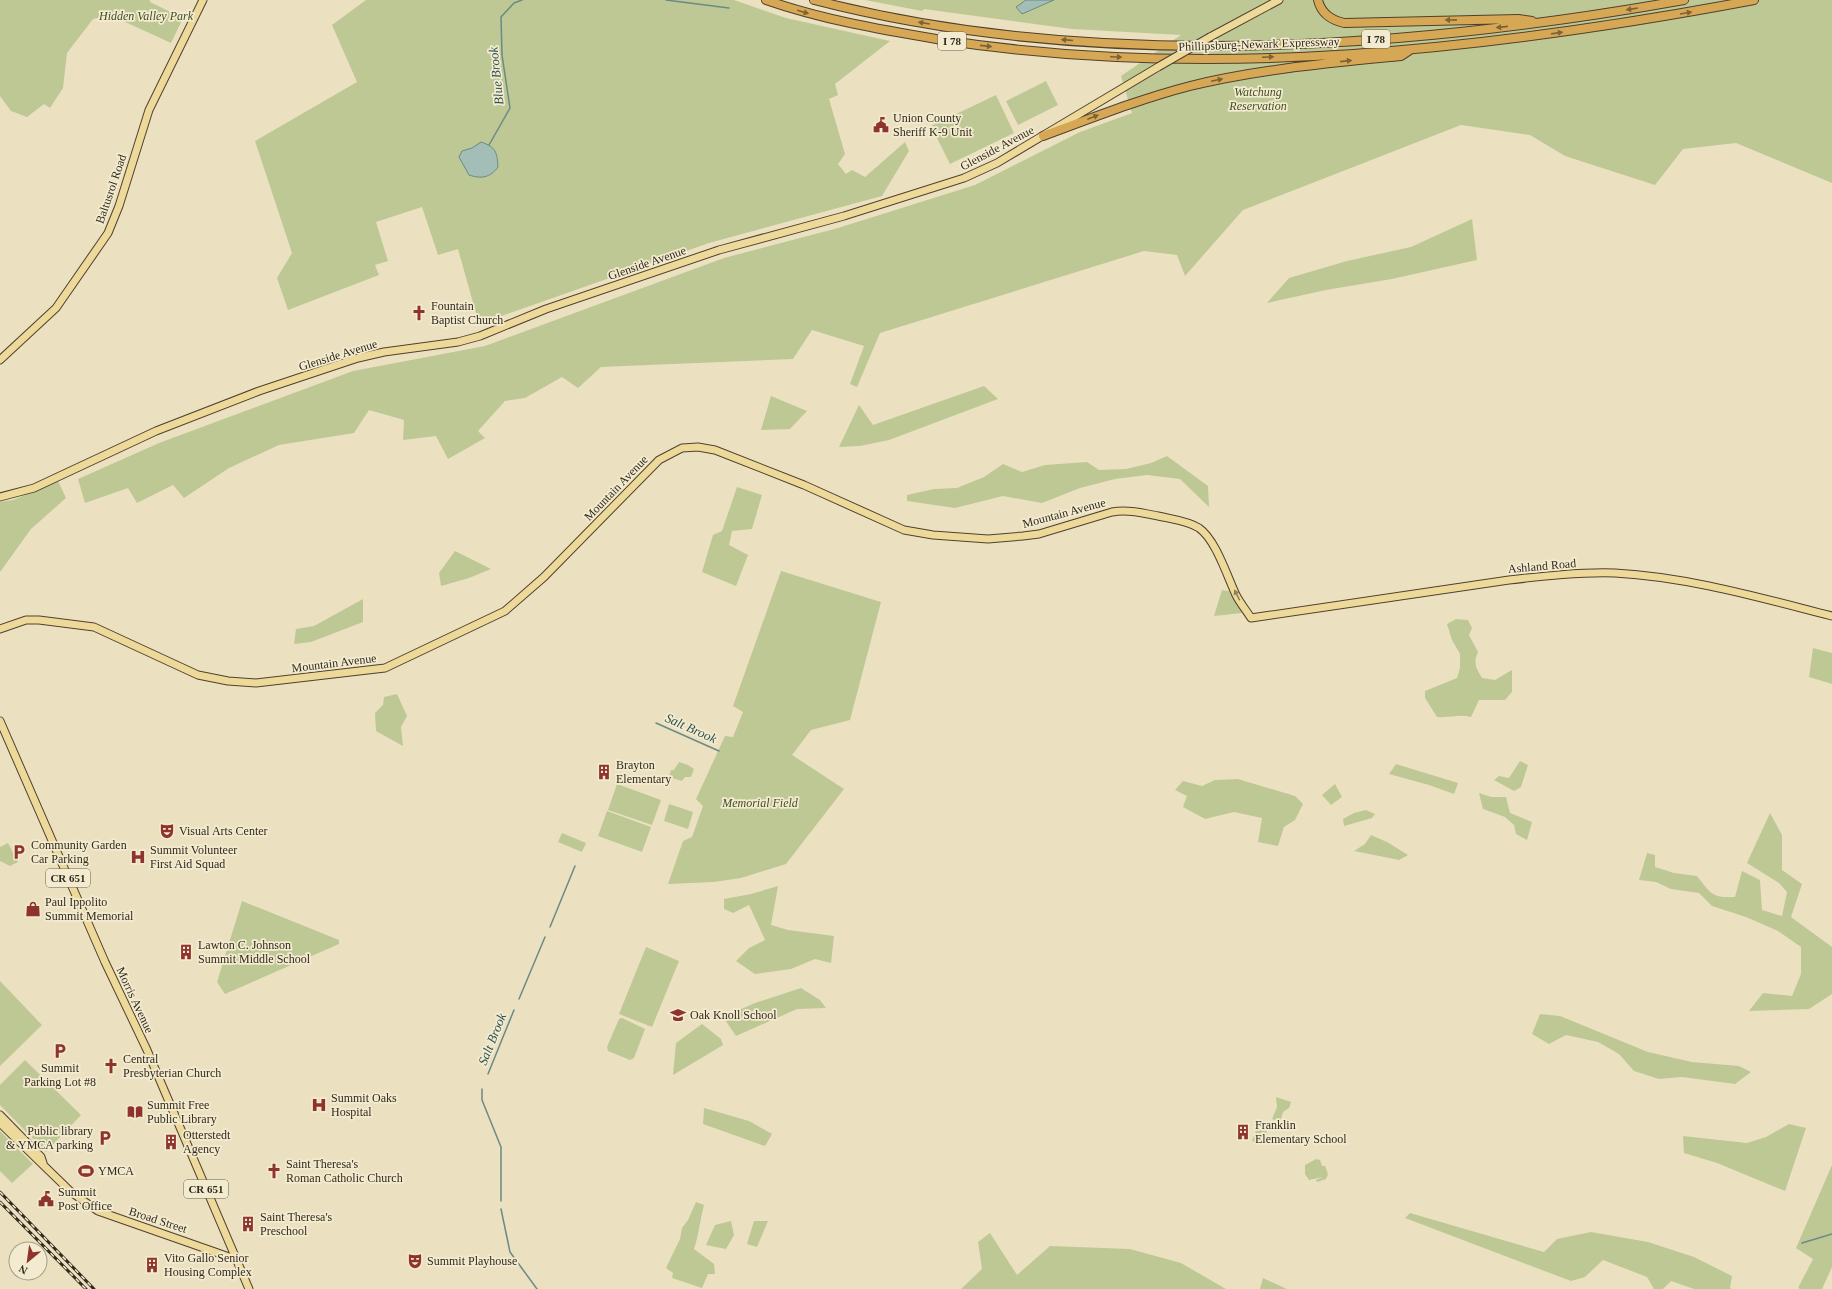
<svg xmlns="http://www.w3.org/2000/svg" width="1832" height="1289" viewBox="0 0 1832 1289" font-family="Georgia,serif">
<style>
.green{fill:#bec895}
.water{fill:#a3bdb7;stroke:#6b8a85}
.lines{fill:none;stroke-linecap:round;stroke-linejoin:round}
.stream{stroke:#6b8a85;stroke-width:1.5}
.major-casing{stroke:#50402e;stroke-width:9}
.highway-casing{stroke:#50402e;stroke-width:10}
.major{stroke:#edd999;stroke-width:7}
.highway{stroke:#d6a755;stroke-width:8}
.rail-casing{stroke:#33291d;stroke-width:3}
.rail{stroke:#f3ebcf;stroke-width:1.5;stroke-dasharray:4.5;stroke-linecap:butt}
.major-bridge-casing{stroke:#50402e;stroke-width:9;stroke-linecap:butt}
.major-bridge{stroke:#edd999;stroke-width:7}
.oneway{fill:#7c6236}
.oneway2{fill:#90815b}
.labels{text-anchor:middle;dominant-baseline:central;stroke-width:3.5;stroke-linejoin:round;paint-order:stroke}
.shield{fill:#f3ebcf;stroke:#6d6352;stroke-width:1}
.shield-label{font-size:11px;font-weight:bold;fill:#33291d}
.park-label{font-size:12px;font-style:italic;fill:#414e25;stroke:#f3ebcf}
.street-label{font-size:12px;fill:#33291d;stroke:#f3ebcf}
.poi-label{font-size:12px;fill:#33291d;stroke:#f3ebcf;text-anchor:start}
.water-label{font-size:13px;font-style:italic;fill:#2d5252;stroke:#f3ebcf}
</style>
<rect width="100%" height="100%" fill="#ebe1c0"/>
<path class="green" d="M0 0H150V2L183 18 171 43 110 15 93 19 67 53 63 88 50 108 44 104 27 117 11 111 0 96Z
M366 0H734L786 18 890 41 835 84 838 95 829 99 845 154 838 164 846 174 852 170 865 177 905 142 909 151 882 196 709 243 479 324 458 249 438 255 422 207 376 222 388 261 375 265 379 275 288 310 277 278 292 253 255 141 357 82 332 25Z
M865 0H1832V183L1736 143 1683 149 1655 185 1565 156 1530 135 1461 125 1243 210 1185 276 1177 255 1144 251 880 333 857 387 850 384 864 346 812 330 793 359 601 367 578 388 562 377 525 398 505 401 478 431 485 438 448 459 436 436 403 440 404 420 369 410 354 433 279 445 229 468 184 498 173 485 137 503 128 488 85 503 78 479 159 443 353 371 485 346 724 258 838 228 975 185 1080 132 1132 113 1121 76 1181 35 1072 29 924 9 922 11Z
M1046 81 1058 105 1018 125 1006 101Z
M996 95 1014 133 950 164 931 126Z
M1472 219 1477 260 1392 279 1326 290 1267 303 1289 278 1347 261 1411 247Z
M984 386 998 399 889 440 860 446 839 447 859 405 873 425Z
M771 396 807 411 790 429 761 430Z
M1167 456 1208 486 1209 507 1180 479 1147 475 1115 479 1080 488 1042 503 1003 496 955 508 907 501V495L934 489 957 488 984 477 1003 464 1022 472 1045 465 1087 462 1099 470 1126 469 1151 463Z
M58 481 66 498 31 529 0 572V502L13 500Z
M737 487 762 495 752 529 732 531 729 545 748 555 736 586 702 572 713 535 722 531Z
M455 551 491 569 469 578 441 586 439 573Z
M781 571 881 602 850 720 811 730 792 755 844 789 786 864 741 878 714 882 668 884 683 841 692 837 703 806 696 799 725 736 733 737 743 712 733 706Z
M1222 590 1229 591 1242 613 1214 616Z
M363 599V622L311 642 294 644 296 629 314 626Z
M1456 619 1468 620 1472 628 1469 635 1478 652C1473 663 1476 668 1482 678L1495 680 1512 670V692L1505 700H1479L1471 717C1460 714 1449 718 1437 717L1425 698V691L1457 678 1460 668V654L1452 640 1447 624Z
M1813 648 1832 653V684L1809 677Z
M397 694 407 716 401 727 403 746 376 731 375 713 383 705 384 697Z
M1520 761 1528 765 1521 787 1514 791 1494 780 1499 776 1509 778Z
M679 762 688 765 694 769 691 777H685L682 781 669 777 671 770H674Z
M1396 764 1458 783 1454 794 1429 785 1389 774Z
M1238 779 1295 796 1303 804 1295 820 1284 827 1278 846 1258 842 1262 818 1234 812 1205 819 1183 807 1187 796 1175 790 1183 781 1202 786 1215 780Z
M617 784 661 800 652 825 608 810Z
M1335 784 1342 797 1331 805 1322 795Z
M1479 793 1491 797H1506L1510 813 1532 822 1527 840 1516 834 1514 825 1505 817 1483 809Z
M669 804 693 812 688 829 664 821Z
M1366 810 1375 814 1372 818 1344 826 1343 819 1354 813Z
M607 811 651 827 642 852 598 836Z
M1770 813 1782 835V870L1802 884 1791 917 1832 947V994L1809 1009 1749 1011 1763 993 1792 996 1801 974V947L1778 931 1746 917 1712 906 1699 893 1671 889 1656 882 1639 880 1647 853 1655 855V867L1674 873 1697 876C1711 894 1712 898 1735 897L1742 871 1760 880 1762 910 1782 916 1787 892 1779 883 1747 863Z
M562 833 586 843 582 852 558 842Z
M1371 835 1387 842 1408 855 1399 860 1354 851 1365 844Z
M8 843 18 862 10 866 0 861V847Z
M778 886 771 925 788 930 834 936 831 963 815 959 791 969 755 974 736 961 749 948 765 940 749 905 733 913 724 909V899L751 894Z
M242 901 339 940V944L225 994 217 982Z
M646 947 679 961 652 1027 619 1014Z
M0 981 42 1025 0 1066Z
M801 988 820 1000 826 1008 797 1009 736 1036 723 1017 755 1003Z
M1540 1014 1560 1016 1648 1052 1692 1062 1739 1066 1751 1072 1735 1084 1682 1077 1659 1079 1634 1071 1619 1054 1598 1042 1566 1035 1549 1044 1532 1034Z
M622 1018 645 1029 634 1058 630 1060 608 1051 607 1047 619 1019Z
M702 1024 721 1039 723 1045 673 1075 676 1043Z
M25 1060 81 1115 46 1152 0 1105V1085Z
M1276 1097 1291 1102 1289 1108 1283 1112 1280 1122 1272 1119 1277 1107Z
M704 1108 749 1121 772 1134 765 1146 703 1124Z
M1789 1124 1806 1128 1785 1191 1717 1163 1684 1153 1683 1136 1747 1143 1766 1137Z
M1257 1128 1267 1131 1262 1145 1252 1141Z
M0 1131 33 1164 12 1183 0 1171Z
M1316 1159 1320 1160 1322 1166H1325L1328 1174 1326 1179 1317 1182 1316 1180 1323 1177 1309 1180 1305 1174V1165Z
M1832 1165V1267L1822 1289H1800L1798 1288 1813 1259 1796 1248Z
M696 1202 704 1205C700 1220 699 1234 694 1249L714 1264 715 1274H708L702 1288 672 1278 673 1273 666 1268 680 1239 682 1228 688 1220Z
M1410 1213 1544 1252 1557 1239 1591 1232 1648 1242 1694 1257 1732 1276 1730 1288 1731 1289H1694L1671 1281 1663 1289H1654L1647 1277 1603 1260 1585 1277 1571 1281 1405 1218Z
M731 1221 734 1235 726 1249 706 1245 715 1225Z
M754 1221H768L757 1247 747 1244Z
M990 1233 1017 1275 1050 1246 1130 1249 1181 1263 1226 1289H961L982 1269 978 1242Z
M1263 1278 1287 1289H1260Z"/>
<path class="water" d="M1026 0H1054L1022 14 1016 7Z
M481 142C496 147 497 152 498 167 490 178 481 179 469 175L459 157 462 151 472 148Z"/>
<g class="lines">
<path class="stream" d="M666 0 729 8
M489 145 510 108 502 55 501 17 514 3 522 0
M656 723 719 751
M550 927 575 866
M519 999 545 937
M488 1074 514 1010
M482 1089V1100L501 1147V1201
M501 1209 510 1252 537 1289
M1802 1243 1832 1234"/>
<defs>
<path id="major" d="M1210 37 1279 0
M0 360 56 308 108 233 119 206 149 110 203 0
M0 497 34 488 156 431 259 391 358 358 384 352 458 342 480 336 546 309 719 250 844 216 964 178 997 163 1158 67
M0 629 26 620H39L94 627 198 675 228 681 256 683 385 668 505 611 544 577 659 460 682 448 698 447 715 450 804 485 904 530 933 535 988 539 1023 536 1039 534 1112 512C1127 509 1143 513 1158 516 1171 519 1188 521 1199 528 1216 540 1227 576 1236 595 1240 603 1246 610 1251 618L1509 580C1544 576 1580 572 1615 573 1689 577 1761 598 1832 616
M0 721 105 962 147 1050 249 1289
M0 1115 41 1157 43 1163
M0 1123 71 1192 98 1211 235 1259"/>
<path id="highway" d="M766 0C823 20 883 30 942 40 1212 81 1488 50 1754 0
M814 0C1092 72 1404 50 1684 0
M1318 0C1321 13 1331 20 1344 23L1518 19 1532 21
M1043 136C1092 118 1140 99 1190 86 1260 69 1330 63 1401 56L1410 50"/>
</defs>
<use href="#major" class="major-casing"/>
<use href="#highway" class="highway-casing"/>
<use href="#major" class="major"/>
<use href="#highway" class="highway"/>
<defs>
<path id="rail" d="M0 1192 94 1289
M0 1202 86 1289"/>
</defs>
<use href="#rail" class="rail-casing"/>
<use href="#rail" class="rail"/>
<defs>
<path id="major-bridge" d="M1158 67 1210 37"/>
</defs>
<use href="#major-bridge" class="major-bridge-casing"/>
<use href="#major-bridge" class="major-bridge"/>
</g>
<defs><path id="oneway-solid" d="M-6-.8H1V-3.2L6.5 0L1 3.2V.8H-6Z"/></defs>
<g class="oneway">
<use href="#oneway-solid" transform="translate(1632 9) rotate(171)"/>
<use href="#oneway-solid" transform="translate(803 12) rotate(16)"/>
<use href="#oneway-solid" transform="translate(1686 13) rotate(-10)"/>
<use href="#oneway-solid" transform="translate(1451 20) rotate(179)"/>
<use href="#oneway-solid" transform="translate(924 23) rotate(-171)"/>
<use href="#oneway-solid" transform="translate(1502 27) rotate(174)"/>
<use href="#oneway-solid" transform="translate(1557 33) rotate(-8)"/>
<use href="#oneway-solid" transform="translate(1067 40) rotate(-175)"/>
<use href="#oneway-solid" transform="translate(986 46) rotate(6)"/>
<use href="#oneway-solid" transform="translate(1116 57) rotate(3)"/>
<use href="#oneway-solid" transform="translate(1268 57) rotate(-2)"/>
<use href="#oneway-solid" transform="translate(1346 61) rotate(-6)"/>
<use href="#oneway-solid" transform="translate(1217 80) rotate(-12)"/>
<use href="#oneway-solid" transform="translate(1093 117) rotate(-21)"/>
</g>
<use class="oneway2" href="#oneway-solid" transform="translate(1237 595) rotate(-117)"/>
<defs>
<symbol id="civic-bare" viewBox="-9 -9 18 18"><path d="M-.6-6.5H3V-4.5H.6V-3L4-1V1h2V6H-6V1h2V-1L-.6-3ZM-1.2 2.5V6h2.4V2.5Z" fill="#8e332d" stroke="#f3ebcf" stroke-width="2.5" paint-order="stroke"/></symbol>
<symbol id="church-bare" viewBox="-9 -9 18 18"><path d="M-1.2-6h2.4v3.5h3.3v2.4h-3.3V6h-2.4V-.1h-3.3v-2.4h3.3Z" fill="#8e332d" stroke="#f3ebcf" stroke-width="2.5" paint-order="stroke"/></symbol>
<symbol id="building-bare" viewBox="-9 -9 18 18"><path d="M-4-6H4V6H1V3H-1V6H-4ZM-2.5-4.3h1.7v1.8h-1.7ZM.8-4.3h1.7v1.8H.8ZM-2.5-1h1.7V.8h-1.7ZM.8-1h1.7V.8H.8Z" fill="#8e332d" stroke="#f3ebcf" stroke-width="2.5" paint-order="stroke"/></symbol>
<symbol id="theatre-bare" viewBox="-9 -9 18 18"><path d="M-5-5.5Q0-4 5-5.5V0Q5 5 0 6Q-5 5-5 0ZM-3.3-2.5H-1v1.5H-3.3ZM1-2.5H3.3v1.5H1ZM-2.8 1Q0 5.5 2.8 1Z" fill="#8e332d" stroke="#f3ebcf" stroke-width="2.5" paint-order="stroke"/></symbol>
<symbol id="parking-bare" viewBox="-9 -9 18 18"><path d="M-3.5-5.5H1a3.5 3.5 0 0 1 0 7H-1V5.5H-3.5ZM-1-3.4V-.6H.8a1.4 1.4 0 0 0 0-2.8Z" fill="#8e332d" stroke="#f3ebcf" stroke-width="2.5" paint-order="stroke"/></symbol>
<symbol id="hospital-bare" viewBox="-9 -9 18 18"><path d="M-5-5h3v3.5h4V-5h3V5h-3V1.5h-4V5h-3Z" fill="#8e332d" stroke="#f3ebcf" stroke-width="2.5" paint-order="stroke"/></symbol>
<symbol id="shop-bare" viewBox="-9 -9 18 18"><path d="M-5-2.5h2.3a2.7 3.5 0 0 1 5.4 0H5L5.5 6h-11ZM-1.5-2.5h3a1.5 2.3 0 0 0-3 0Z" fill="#8e332d" stroke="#f3ebcf" stroke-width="2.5" paint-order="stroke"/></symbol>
<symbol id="school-bare" viewBox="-9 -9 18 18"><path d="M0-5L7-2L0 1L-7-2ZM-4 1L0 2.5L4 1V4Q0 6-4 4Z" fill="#8e332d" stroke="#f3ebcf" stroke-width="2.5" paint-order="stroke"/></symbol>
<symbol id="library-bare" viewBox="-9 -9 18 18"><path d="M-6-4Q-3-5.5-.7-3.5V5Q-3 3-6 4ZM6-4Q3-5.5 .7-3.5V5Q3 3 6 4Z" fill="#8e332d" stroke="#f3ebcf" stroke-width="2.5" paint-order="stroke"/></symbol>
<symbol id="stadium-bare" viewBox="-9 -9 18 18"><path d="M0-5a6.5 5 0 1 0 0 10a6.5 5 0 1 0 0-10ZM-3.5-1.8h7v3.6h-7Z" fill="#8e332d" stroke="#f3ebcf" stroke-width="2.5" paint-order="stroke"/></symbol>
</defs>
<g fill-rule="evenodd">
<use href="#civic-bare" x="870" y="114" width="22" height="22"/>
<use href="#church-bare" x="408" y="302" width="22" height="22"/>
<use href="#building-bare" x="593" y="761" width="22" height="22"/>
<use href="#theatre-bare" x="156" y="820" width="22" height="22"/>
<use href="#parking-bare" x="8" y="841" width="22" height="22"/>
<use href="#hospital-bare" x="127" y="846" width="22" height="22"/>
<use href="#shop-bare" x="22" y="898" width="22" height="22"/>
<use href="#building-bare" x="175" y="941" width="22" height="22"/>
<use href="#school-bare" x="667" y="1004" width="22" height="22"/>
<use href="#parking-bare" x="49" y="1040" width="22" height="22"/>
<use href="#church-bare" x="100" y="1055" width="22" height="22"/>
<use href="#hospital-bare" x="308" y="1094" width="22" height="22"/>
<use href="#library-bare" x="124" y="1101" width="22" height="22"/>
<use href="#building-bare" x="1232" y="1121" width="22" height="22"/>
<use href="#parking-bare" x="94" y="1127" width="22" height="22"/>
<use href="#building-bare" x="160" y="1131" width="22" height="22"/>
<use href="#stadium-bare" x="75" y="1160" width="22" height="22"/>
<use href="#church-bare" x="263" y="1160" width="22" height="22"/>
<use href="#civic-bare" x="35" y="1188" width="22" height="22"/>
<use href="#building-bare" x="237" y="1213" width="22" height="22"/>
<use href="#theatre-bare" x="404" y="1250" width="22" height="22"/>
<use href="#building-bare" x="141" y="1254" width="22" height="22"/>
</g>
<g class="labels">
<g class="shield">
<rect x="1362" y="30" width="28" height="18" rx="3"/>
<rect x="938" y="32" width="28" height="18" rx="3"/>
<rect x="46" y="869" width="44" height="18" rx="3"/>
<rect x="184" y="1180" width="44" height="18" rx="3"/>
</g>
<g class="shield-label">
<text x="1376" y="39">I 78</text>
<text x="952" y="41">I 78</text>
<text x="68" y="878">CR 651</text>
<text x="206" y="1189">CR 651</text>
</g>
<g class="park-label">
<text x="146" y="16">Hidden Valley Park</text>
<text x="1258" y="92">Watchung<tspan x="1258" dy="14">Reservation</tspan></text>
<text x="760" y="803">Memorial Field</text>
</g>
<g class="street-label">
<text transform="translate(1259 44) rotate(-2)">Phillipsburg-Newark Expressway</text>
<text transform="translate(997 148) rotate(-28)">Glenside Avenue</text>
<text transform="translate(111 189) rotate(-71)">Baltusrol Road</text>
<text transform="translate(647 263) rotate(-19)">Glenside Avenue</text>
<text transform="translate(338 355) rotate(-17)">Glenside Avenue</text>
<text transform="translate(616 488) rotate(-46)">Mountain Avenue</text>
<text transform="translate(1064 513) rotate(-15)">Mountain Avenue</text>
<text transform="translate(1542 566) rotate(-5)">Ashland Road</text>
<text transform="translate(334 663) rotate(-7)">Mountain Avenue</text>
<text transform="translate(135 1000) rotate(65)">Morris Avenue</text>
<text transform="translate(158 1220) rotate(18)">Broad Street</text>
</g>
<g class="poi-label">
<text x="893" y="118">Union County<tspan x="893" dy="14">Sheriff K-9 Unit</tspan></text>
<text x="431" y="306">Fountain<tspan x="431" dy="14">Baptist Church</tspan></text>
<text x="616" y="765">Brayton<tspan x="616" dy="14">Elementary</tspan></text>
<text x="179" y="831">Visual Arts Center</text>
<text x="31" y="845">Community Garden<tspan x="31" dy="14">Car Parking</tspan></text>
<text x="150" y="850">Summit Volunteer<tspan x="150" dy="14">First Aid Squad</tspan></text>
<text x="45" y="902">Paul Ippolito<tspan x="45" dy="14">Summit Memorial</tspan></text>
<text x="198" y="945">Lawton C. Johnson<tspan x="198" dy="14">Summit Middle School</tspan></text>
<text x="690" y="1015">Oak Knoll School</text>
<text x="123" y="1059">Central<tspan x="123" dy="14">Presbyterian Church</tspan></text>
<text x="60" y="1068" text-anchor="middle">Summit<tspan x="60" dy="14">Parking Lot #8</tspan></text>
<text x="331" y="1098">Summit Oaks<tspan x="331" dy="14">Hospital</tspan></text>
<text x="147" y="1105">Summit Free<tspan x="147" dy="14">Public Library</tspan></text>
<text x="1255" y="1125">Franklin<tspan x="1255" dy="14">Elementary School</tspan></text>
<text x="93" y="1131" text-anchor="end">Public library<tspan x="93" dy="14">&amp; YMCA parking</tspan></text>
<text x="183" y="1135">Otterstedt<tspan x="183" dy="14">Agency</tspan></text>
<text x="286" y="1164">Saint Theresa's<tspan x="286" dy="14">Roman Catholic Church</tspan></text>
<text x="98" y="1171">YMCA</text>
<text x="58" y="1192">Summit<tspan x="58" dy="14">Post Office</tspan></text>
<text x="260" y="1217">Saint Theresa's<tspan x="260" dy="14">Preschool</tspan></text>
<text x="164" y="1258">Vito Gallo Senior<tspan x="164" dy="14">Housing Complex</tspan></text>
<text x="427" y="1261">Summit Playhouse</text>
</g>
<g class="water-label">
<text transform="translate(496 76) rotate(-96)">Blue Brook</text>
<text transform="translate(691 728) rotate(24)">Salt Brook</text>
<text transform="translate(492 1039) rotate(-68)">Salt Brook</text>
</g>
</g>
<g transform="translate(28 1261) rotate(209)"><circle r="19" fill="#f3ebcf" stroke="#a69d88"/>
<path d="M0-3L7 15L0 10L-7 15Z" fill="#8e332d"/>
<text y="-6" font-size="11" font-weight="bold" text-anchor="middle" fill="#33291d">N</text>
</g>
</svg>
